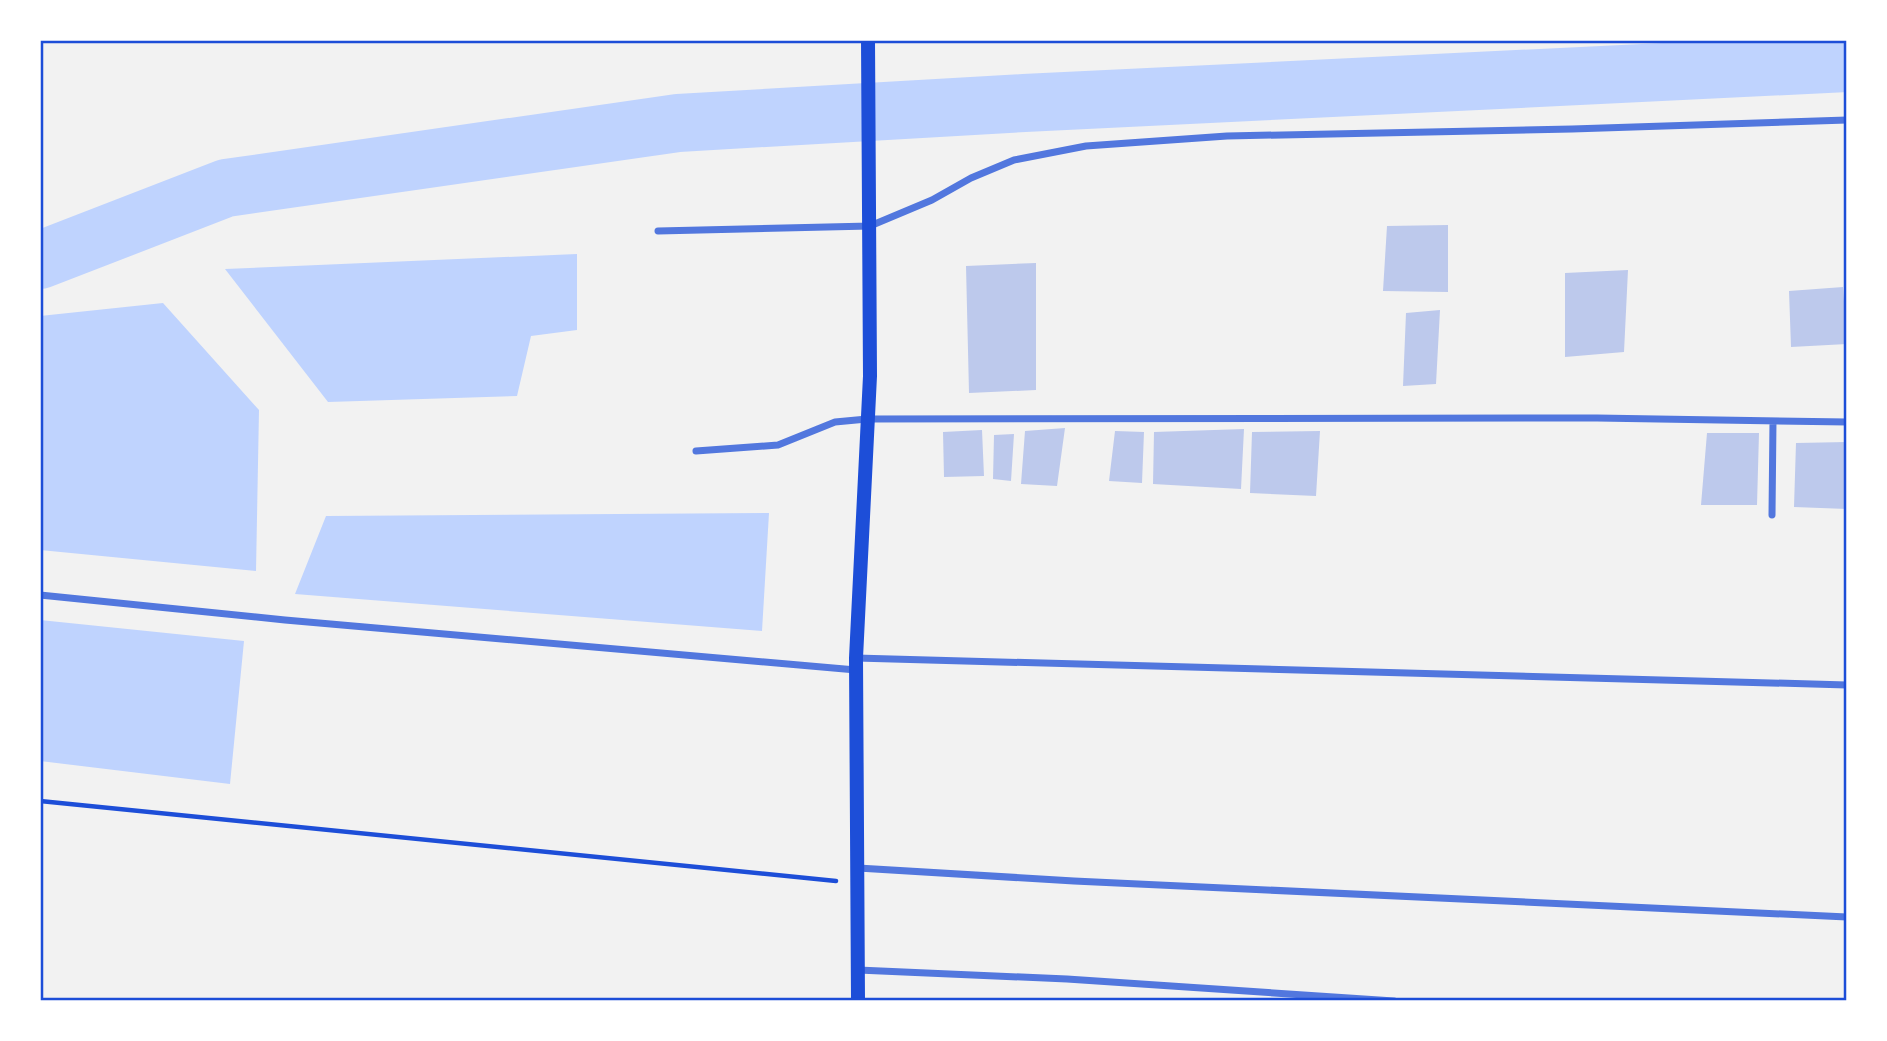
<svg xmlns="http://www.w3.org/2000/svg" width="1887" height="1041" viewBox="0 0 1887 1041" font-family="'Nunito Sans',sans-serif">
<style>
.water{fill:#bfd3fe}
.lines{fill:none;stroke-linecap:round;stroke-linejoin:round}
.river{stroke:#bfd3fe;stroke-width:58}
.building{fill:#bdc9ec}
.path{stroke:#1d4ed8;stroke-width:4.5}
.minor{stroke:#5277de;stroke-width:7}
.secondary{stroke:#1d4ed8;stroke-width:14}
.neatline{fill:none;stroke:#1d4ed8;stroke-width:2.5}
</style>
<rect width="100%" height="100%" fill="#f2f2f2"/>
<path class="water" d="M577 254V330L531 336 517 396 328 402 225 269Z
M163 303 259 410 256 571 40 550V316Z
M769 513 762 631 295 594 326 516Z
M40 620 244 641 230 784 40 761Z"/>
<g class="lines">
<path class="river" d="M40 260 226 188 678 123 1024 103 1847 63"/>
</g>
<path class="building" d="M1448 225V292L1383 291 1387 226Z
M1036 263V390L969 393 966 266Z
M1628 270 1624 352 1565 357V273Z
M1843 287 1847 344 1791 347 1789 291Z
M1440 310 1436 384 1403 386 1406 313Z
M1065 428 1057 486 1021 484 1025 431Z
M1244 429 1241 489 1153 484 1154 432Z
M982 430 984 476 944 477 943 432Z
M1115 431 1144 432 1142 483 1109 481Z
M1320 431 1316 496 1250 493 1252 432Z
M1707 433H1759L1757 505H1701Z
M1014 434 1011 481 993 479 994 435Z
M1847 442V509L1794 507 1796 443Z"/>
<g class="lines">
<path class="path" d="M40 801 836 881"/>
<path class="minor" d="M658 231 870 226 932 200 971 178 1014 160 1086 146 1227 136 1572 129 1847 120
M696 451 778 445 835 422 867 419 1597 418 1847 422
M1772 515 1773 421
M40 595 285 620 856 670
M856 658 1847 685
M858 868 1074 881 1847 917
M858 970 1067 979 1394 1001"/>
<path class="secondary" d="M858 1001 856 658 870 376 868 40"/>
</g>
<rect width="1887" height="1041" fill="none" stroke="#ffffff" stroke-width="84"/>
<rect x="42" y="42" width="1803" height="957" class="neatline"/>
</svg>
